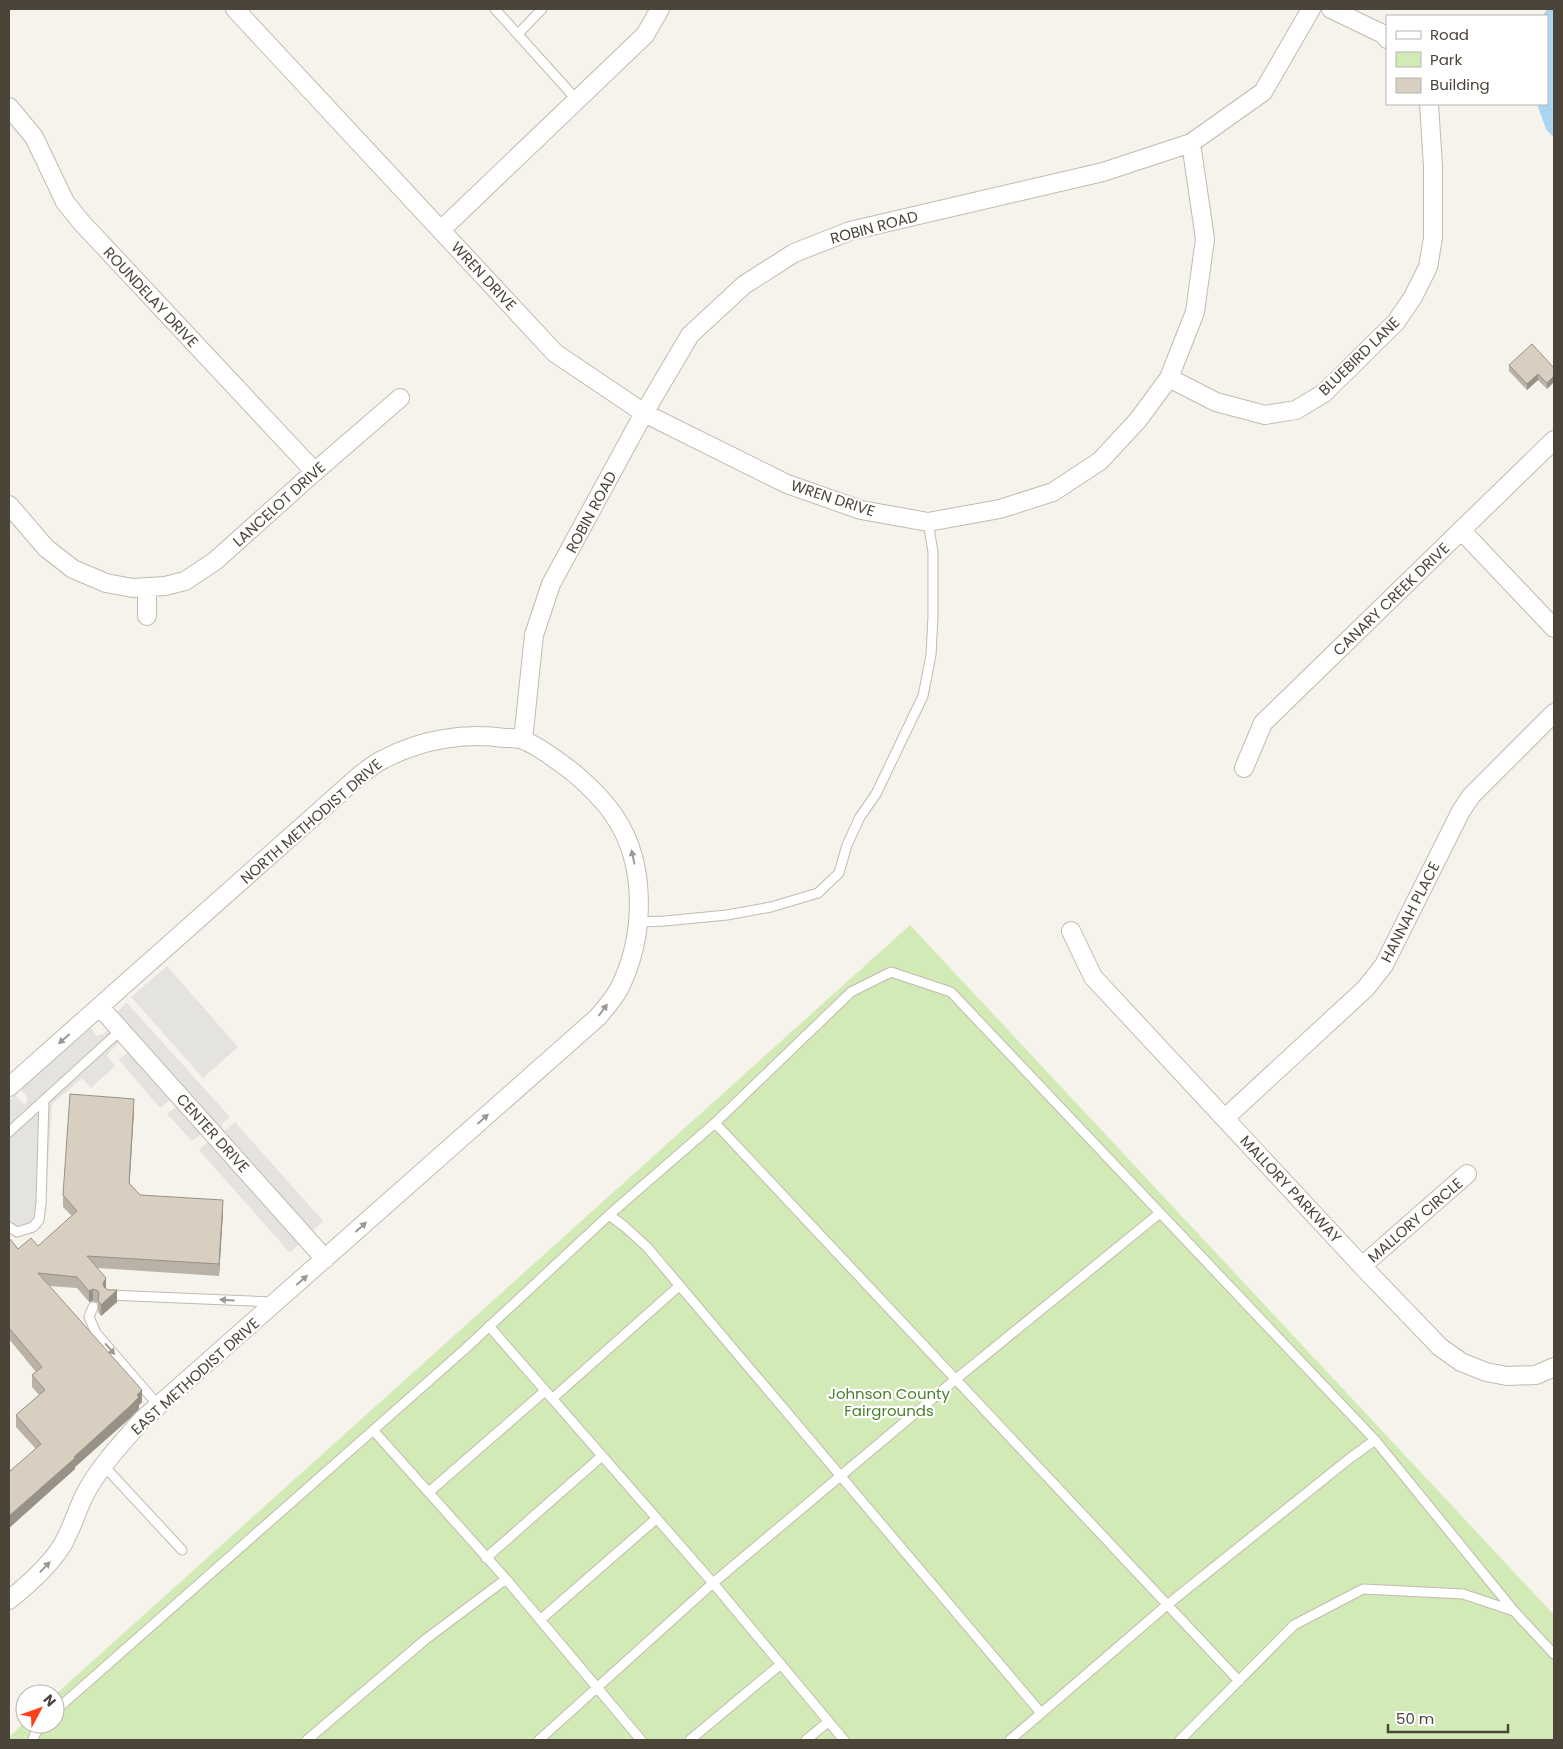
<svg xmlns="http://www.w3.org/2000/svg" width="1563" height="1749" viewBox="0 0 1563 1749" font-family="Poppins,sans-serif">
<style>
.green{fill:#d2eab5}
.parking{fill:#e5e3e0}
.water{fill:#a9d4f2}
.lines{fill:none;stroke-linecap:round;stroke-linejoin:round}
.lane-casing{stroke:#c2bbae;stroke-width:11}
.street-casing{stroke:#c2bbae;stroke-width:20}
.lane{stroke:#fff;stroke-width:9}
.street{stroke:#fff;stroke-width:18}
.wall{fill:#bab2a6}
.shaded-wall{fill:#979187}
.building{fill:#d8cfc1;stroke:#979187}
.oneway{fill:#9c9892}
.labels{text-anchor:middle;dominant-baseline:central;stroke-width:4.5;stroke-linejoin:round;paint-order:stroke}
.street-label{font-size:15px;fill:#4b4439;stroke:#fff}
.park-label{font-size:15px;fill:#4a7f2a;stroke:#fff}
</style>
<rect width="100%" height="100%" fill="#f6f3ec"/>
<path class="green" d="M910 925 1554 1615V1740H9V1737L25 1722V1724H55V1695Z"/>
<path class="parking" d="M167 966 238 1047 203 1078 131 997Z
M127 1003 230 1117 222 1124V1129L226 1130 235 1122 323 1221 290 1253 199 1150 208 1142V1139L203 1133 192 1141 167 1114 176 1107 177 1103 172 1099 160 1108 119 1060 129 1051 120 1042 107 1055 115 1066 91 1088 82 1078 52 1104 45 1213 41 1228 32 1234 24 1235 12 1234 9 1231V1101L15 1095 22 1103 26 1104 28 1098 20 1089 91 1028 97 1036 105 1033 108 1029 105 1022Z"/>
<path class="water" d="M1547 9H1554V138L1546 129 1537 104H1547V16H1543Z"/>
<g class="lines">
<defs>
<path id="lane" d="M495 9 577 100
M518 34 542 9
M639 922 665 921 727 915 771 907 818 893 839 873 847 845 860 817 876 794 923 696 931 655 933 616V552L928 522
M715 1123 1239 1681
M9 1132 121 1030
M609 1215 624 1226 647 1247 1041 1713
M9 1227 17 1232 33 1227 39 1220 41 1203 44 1100
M109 1295 273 1302
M93 1307 89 1317 96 1333 158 1405
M489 1326 713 1583 844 1740
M552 1399 679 1286
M373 1430 506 1579 641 1740
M104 1466 182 1550
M429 1492 545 1391
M486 1558 602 1456
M540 1620 656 1519
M55 1711 464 1350 609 1215 715 1123 851 992 891 972 951 992 1375 1440 1514 1611
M33 1740 35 1734 42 1724
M307 1740 426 1639 506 1579
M539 1740 713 1583 956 1379 1160 1213
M690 1740 781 1664
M806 1740 828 1722
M1010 1740 1167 1605 1349 1459 1375 1440
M1180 1740 1294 1625 1363 1589 1463 1594 1514 1611 1554 1654"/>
<path id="street" d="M235 9 555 353 644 413 787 484 861 510 928 522 1000 509 1053 492 1100 461 1138 420 1169 378 1195 312 1205 239 1191 143
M1331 9 1383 34 1387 39
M9 107 34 137 65 202 82 223 315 472
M441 230 645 35 660 9
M1169 378 1216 402 1265 415 1296 410 1324 393 1396 322 1413 297 1428 267 1433 238V166L1429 104
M9 505 46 548 73 569 106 583 133 588 165 586 185 581 215 561 311 475 400 398
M1461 530 1554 628
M147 588V616
M523 740 534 635 551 584 644 413 690 335 744 285 794 253 850 231 1103 172 1191 143 1263 92 1311 9
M1244 768 1263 723 1554 440
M1071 931 1093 977 1362 1266 1440 1347 1461 1362 1486 1372 1507 1376 1536 1375 1554 1367
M100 1007 325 1259
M9 1087 359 776C367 770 375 763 384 759 420 740 464 732 505 738 510 738 518 738 523 740 539 746 561 763 574 773 589 786 604 800 615 817 647 865 645 936 620 987 615 998 605 1008 598 1017L142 1420C122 1443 98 1468 84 1496 77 1511 72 1527 64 1542 52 1564 29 1584 9 1600
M1225 1118 1366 988 1384 965 1461 811 1471 796 1554 713
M1362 1266 1467 1174"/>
</defs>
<use href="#lane" class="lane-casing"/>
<use href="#street" class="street-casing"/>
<use href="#lane" class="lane"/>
<use href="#street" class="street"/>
</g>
<path class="wall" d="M1509 365 1554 368 1547 389 1538 380 1527 390 1509 371Z
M134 1110 129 1183 140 1195 223 1212 219 1276 98 1268 106 1289 117 1302 101 1316 98 1312V1303L93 1301 89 1302 77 1288 49 1286 142 1402 139 1405V1409L129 1419 75 1467V1469L9 1528V1472L36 1449 16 1427V1415L39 1395 32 1387V1375L36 1372 9 1339V1238L18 1249 38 1246 72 1216 63 1207V1195Z"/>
<path class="shaded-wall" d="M1538 374V380L1527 390V384Z
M1554 376V382L1547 389V383Z
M134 1099V1110L129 1194V1183Z
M223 1200V1212L219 1276V1264Z
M106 1278V1289L103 1294V1283Z
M93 1289V1301L89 1302V1291Z
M117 1290V1302L101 1316V1305Z
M142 1390V1402L139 1405V1409L129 1419 75 1467V1469L9 1528V1516L74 1457Z
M10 1394V1405L9 1407V1395Z"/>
<path class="building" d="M1532 344 1554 368V376L1547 383 1538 374 1527 384 1509 365Z
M70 1094 134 1099 129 1183 140 1195 223 1200 219 1264 87 1256 106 1278 103 1283 104 1287 108 1290H117L101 1305 98 1300 99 1295 98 1291 93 1289 89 1291 77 1277 38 1273 142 1390 137 1395 139 1397 129 1407 74 1457 75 1458 9 1516V1472L41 1444 16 1415 45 1390 32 1375 42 1367 9 1328V1238L18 1249 31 1238 38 1246 77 1211 63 1195Z"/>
<defs><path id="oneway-solid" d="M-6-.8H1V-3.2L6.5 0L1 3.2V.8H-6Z" transform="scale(1.25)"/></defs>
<g class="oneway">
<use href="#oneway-solid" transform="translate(633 857) rotate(-102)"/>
<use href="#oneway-solid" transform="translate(603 1010) rotate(-53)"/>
<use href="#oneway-solid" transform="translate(64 1039) rotate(139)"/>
<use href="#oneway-solid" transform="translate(483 1119) rotate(-42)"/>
<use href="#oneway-solid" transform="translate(361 1227) rotate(-42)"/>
<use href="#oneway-solid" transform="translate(302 1280) rotate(-41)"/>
<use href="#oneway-solid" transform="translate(227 1300) rotate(-177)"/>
<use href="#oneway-solid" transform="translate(110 1349) rotate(49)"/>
<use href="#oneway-solid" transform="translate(45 1567) rotate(-46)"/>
</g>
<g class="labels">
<g class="street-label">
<text transform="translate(874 227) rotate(-15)">ROBIN ROAD</text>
<text transform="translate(484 276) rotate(47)">WREN DRIVE</text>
<text transform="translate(151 297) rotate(47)">ROUNDELAY DRIVE</text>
<text transform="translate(1359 356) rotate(-44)">BLUEBIRD LANE</text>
<text transform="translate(833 498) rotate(18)">WREN DRIVE</text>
<text transform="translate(279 504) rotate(-42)">LANCELOT DRIVE</text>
<text transform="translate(591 512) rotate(-62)">ROBIN ROAD</text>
<text transform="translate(1391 599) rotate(-44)">CANARY CREEK DRIVE</text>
<text transform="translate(311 821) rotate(-41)">NORTH METHODIST DRIVE</text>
<text transform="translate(1410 912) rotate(-63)">HANNAH PLACE</text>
<text transform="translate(213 1133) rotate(48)">CENTER DRIVE</text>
<text transform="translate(1291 1189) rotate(47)">MALLORY PARKWAY</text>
<text transform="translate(1415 1220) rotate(-41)">MALLORY CIRCLE</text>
<text transform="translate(195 1376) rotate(-42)">EAST METHODIST DRIVE</text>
</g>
<g class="park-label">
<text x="889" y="1393">Johnson County<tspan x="889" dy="17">Fairgrounds</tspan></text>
</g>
</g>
<rect width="1563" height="1749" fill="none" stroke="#4b4439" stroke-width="20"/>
<rect x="1386" y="15" width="162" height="90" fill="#ffffff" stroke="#b7b4b0"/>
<rect x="1396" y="31" width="25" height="8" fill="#ffffff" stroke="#b7b4b0"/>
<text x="1430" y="40" font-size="15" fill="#4b4439">Road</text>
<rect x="1396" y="52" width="25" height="15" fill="#d2eab5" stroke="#b7b4b0"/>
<text x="1430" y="65" font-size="15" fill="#4b4439">Park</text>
<rect x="1396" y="78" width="25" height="15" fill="#d8cfc1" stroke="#b7b4b0"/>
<text x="1430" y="90" font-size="15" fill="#4b4439">Building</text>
<g transform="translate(40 1709) rotate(49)"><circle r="24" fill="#ffffff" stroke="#b7b4b0"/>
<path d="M0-4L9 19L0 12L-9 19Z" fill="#fc3f1d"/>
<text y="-8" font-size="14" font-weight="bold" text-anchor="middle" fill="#4b4439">N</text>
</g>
<path d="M1388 1724v8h120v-8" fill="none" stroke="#4b4439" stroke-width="2.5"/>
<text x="1396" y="1724" font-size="15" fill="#4b4439" stroke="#ffffff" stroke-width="4" paint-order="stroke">50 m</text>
</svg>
